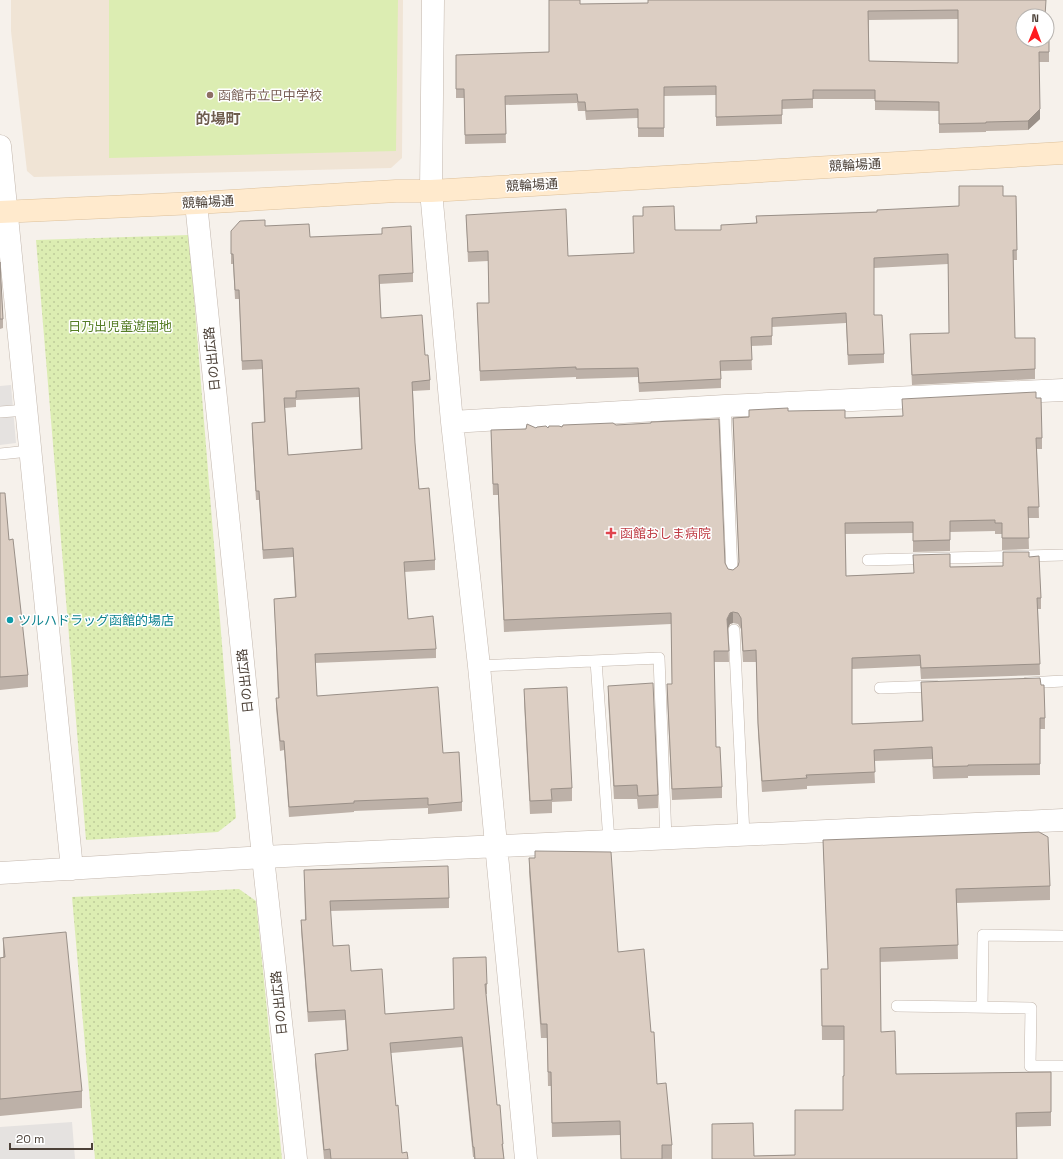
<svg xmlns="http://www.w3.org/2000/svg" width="1063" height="1159" viewBox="0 0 1063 1159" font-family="'Space Grotesk','Noto Sans JP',sans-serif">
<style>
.education{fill:#f0e4d5}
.park{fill:url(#park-dots)}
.garden{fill:#dcedb2}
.parking{fill:#e5e2e0}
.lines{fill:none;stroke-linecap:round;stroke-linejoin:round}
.lane-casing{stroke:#c3b7ad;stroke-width:12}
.street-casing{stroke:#c3b7ad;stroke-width:23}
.secondary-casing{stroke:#dcc09b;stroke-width:23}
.lane{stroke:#fff;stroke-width:11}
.street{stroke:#fff;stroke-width:22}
.secondary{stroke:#ffeacd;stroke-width:22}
.wall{fill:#bdb1a8;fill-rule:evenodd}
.shaded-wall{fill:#9a9088}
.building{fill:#dccec3;stroke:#9a9088;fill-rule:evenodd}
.education-dot{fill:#8d6e63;stroke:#fff;stroke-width:1.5}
.health-dot{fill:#e0444e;stroke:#fff;stroke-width:1.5}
.culture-dot{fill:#0f9aa8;stroke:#fff;stroke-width:1.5}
.labels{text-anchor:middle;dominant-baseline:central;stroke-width:3;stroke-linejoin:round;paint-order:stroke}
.education-label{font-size:13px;fill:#785e54;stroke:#fff;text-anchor:start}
.street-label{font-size:13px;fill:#4c4138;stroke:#fff}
.park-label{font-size:13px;fill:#557d25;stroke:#fff}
.health-label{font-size:13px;fill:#be3a42;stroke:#fff;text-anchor:start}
.culture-label{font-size:13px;fill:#0d838f;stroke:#fff;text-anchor:start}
.quarter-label{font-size:15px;font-weight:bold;fill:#6f5d4e;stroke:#fff}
</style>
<defs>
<pattern id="park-dots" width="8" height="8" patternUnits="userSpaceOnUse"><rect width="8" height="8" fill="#dcedb2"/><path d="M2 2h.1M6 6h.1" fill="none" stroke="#becc9a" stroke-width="1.8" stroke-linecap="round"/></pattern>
</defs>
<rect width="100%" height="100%" fill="#f6f1eb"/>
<path class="education" d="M11 0H403L402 158 391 168 34 177 27 171 11 31Z"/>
<path class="park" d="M189 235 236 818 218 832 86 840 36 240Z
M239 889 256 901 282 1159H95L72 897Z"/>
<path class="garden" d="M109 0H398L396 151 109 158Z"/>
<path class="parking" d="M11 385 16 443 0 445V386Z
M72 1122 75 1159H0V1127Z"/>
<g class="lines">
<defs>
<path id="lane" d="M725 406 732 574
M0 412 26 410
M0 454 29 451
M868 560 1063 555
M734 630 744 835
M596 661 609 841
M479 666 659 658 666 839
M1027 683 1063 681
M880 688 935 686
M897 1006 1031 1008 1030 1066H1063
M982 1007 983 935 1063 936"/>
<path id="street" d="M433 0 431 191 452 422 479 666 526 1159
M0 146 72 869
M196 203 263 857 296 1159
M452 422 725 406 1063 390
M0 873 263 857 1063 820"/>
<path id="secondary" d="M0 212 196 203 396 191H431L1063 153"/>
</defs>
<use href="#lane" class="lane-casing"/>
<use href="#street" class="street-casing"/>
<use href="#secondary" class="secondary-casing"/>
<use href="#lane" class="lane"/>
<use href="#street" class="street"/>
<use href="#secondary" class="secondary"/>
</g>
<path class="wall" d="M1046 0 1023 40 1049 22V62H1039L1040 119 1028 130 986 131V132L939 133V111L875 110V99H813V108L782 109V124L716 126V95L664 96V137H638V118L586 120 585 111H578L577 103 505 105 506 143 465 144 464 98H456V55L549 52 580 4ZM958 19V63L869 61V20Z
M1003 196H1016L1017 260H1013L1015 338H1035V379L912 385 910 344 949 333 948 264 874 268V315L884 354V363L848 365 846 323 772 327V345L751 346 752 370 721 371V388L639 392 638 377 576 379V377L480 381 477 303H489L488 261 468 262 466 215 568 256 634 253 633 216 675 230H721L756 223V216L877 212 959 206Z
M265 226 310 237 413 273V282L379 284 381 318 425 355 430 380V390L413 391 415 443 419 489 435 560V570L404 572 408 619 436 648V658L315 663 317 696 443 753 462 802V811L428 814V808L354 811V812L289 817 284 750 280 751 276 708V698H278L274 599 295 597 293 557 263 559 259 500H256L252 432V423L264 422 262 369 242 370 239 299H235L233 264H231V240ZM359 397 361 449 288 455 285 408 296 407V400Z
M0 262 3 319V328L0 329Z
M1036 398 1042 438V449H1037L1039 518H1028L1029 549 1002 550V534H995V531L950 532V551L913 552V533L845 534 846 576 914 573 950 567 1003 566V552L1029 557 1041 598V609H1038L1040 675 921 679 920 666 852 669V724L922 721 921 682 1041 685 1045 718V729H1040V775L968 776V778L933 779 932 759 874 761 875 783 807 786V789L762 792 758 734 756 662H743L741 629 738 624 733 623 730 624 728 629 729 662H714L716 747 722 787V798L672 800 667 695V684H672L671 624 504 632 498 495H493L491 430 725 563 728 569 733 570 738 566 739 564 733 418 749 417V410L788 411 845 418 902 416Z
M0 493 9 540 28 675V687L0 690Z
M608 686 658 795V808L638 809 637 799H614L608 699Z
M524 689 572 788V801L552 802V813L530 814 524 702Z
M823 840 1050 886V900L957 903 958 959 880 962 881 1032 896 1074 1051 1072V1126L1017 1127V1159L754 1156 795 1155 843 1110 844 1076V1040H822L821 969H828Z
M535 851 618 952 651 1032 657 1084 672 1145V1159H621L620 1135 552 1137 551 1086H548L547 1038H541L529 872V858H535Z
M304 870 449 898V908L330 911 333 946 351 971 385 1014 454 1009 453 958 487 984V994H486L497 1105 503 1144 504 1159H474V1157H473L462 1047 391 1053 396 1106 402 1153 408 1159H324L315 1064V1054L347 1051 345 1020 308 1022 301 930V920H305Z
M3 938 82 1091V1108L0 1116V958L3 957Z"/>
<path class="shaded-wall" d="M1040 109V119L1028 130V121Z
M733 612V623L730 624 727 630V619L730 613Z"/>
<path class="building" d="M549 0H580V4L648 3V0H1046L1045 16H1023V40H1047V22H1049V52H1039L1040 109 1028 121 986 122V123L939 124V102L875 101V90H813V99L782 100V115L716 117V86L664 87V128H638V109L586 111 585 102H578L577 94 505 96 506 134 465 135 464 89H456V55L549 52ZM958 10V63L869 61 868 11Z
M959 186H1003V196H1016L1017 250H1013L1015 338H1035V369L912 375 910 334 949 333 948 254 874 258V315H882L884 354 848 355 846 313 772 318V336L751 337 752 360 720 361 721 379 639 383 638 368 576 369V367L480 371 477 303H489L488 251 468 252 466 215 566 209 568 256 634 253 633 216H643V207L674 206 675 230H721V225L757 223 756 216 877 212V210L959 206Z
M265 220V226L309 224 310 237 382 234V228L411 226 413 273 379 275 381 318 422 315 425 355H428L430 380 412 382 415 443 419 489 429 488 435 560 404 562 408 619 433 616 436 648V649L315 654 317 696 438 687 443 753 459 752 462 802 428 805V798L354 801V803L289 807 284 741H280L276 698H279L274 599 296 597 293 548 263 550 259 491H256L252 423 265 422 262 360 242 361 239 290H235L233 254H231V231L240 221ZM359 388 362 449 288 455 284 398H296V391Z
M0 262 3 319H0Z
M1036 392V398H1041L1042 438H1036L1039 507H1028L1029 538H1002V523H995V520L950 521V540L913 541V522L845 523 846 576 914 573 913 555 950 554V567L1003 566V552H1029V557L1039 556 1041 598H1037L1040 664 921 668 920 655 852 658V724L923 721 921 682 1040 678 1041 685H1044L1045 718H1040V764L968 765V766L933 767 932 747 874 750 875 772 806 775 807 778 762 781 758 723 756 650 743 651 741 618 738 613 733 612 730 613 727 619 729 651H714L716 747H720L722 787 672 789 667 684H672L671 613 504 620 498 484H493L491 430 526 429 527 424 536 428 537 427 546 426 548 428 549 426H559L562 427 563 425 613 423 616 425 651 423V422L719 419 725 563 728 569 733 570 738 566 739 562 733 418 749 417V410L788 408V411L845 410V418L903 416 902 399Z
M0 493H5L9 540 13 539 28 675 0 677Z
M653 683 658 795 638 796 637 785 614 786 608 686Z
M567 687 572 788 551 789 552 800 530 801 524 689Z
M1039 832 1048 837 1050 886 956 889 958 945 880 948 881 1032 895 1031 896 1074 1051 1072V1112L1016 1113 1017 1159H712V1124L753 1123 754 1156 795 1155V1110H843V1076H844V1026H822L821 969H828L823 840Z
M535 851 611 852 618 952 644 949 651 1032H654L657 1084 666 1083 672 1145H662V1159H621L620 1121 552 1123 551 1072H548L547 1024H541L529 858H535Z
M448 866 449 898 330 901 333 946 349 945 351 971 382 969 385 1014 454 1009 453 958 486 957 487 984H485L497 1105H500L503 1144H502L504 1159H475L474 1147H473L462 1037 390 1043 396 1106 398 1105 402 1153 407 1152 408 1159H331L330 1149 324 1150 315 1054 348 1050 345 1010 308 1012 301 920H306L304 870Z
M66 932 82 1091 0 1099V958L5 957 3 938Z"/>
<circle class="education-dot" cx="210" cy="95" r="4"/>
<path class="health-dot" d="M609 527h4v4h4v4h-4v4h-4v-4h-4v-4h4z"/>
<circle class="culture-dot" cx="10" cy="620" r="4"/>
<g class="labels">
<g class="education-label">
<text x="218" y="95">函館市立巴中学校</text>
</g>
<g class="street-label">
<text transform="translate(855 165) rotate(-3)">競輪場通</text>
<text transform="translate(532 185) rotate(-3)">競輪場通</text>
<text transform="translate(208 202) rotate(-3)">競輪場通</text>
<text transform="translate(212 359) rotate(-96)">日の出広路</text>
<text transform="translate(245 681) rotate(-96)">日の出広路</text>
<text transform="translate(279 1003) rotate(-96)">日の出広路</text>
</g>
<g class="park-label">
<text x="120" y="326">日乃出児童遊園地</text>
</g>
<g class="health-label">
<text x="620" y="533">函館おしま病院</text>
</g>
<g class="culture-label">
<text x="18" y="620">ツルハドラッグ函館的場店</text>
</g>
<g class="quarter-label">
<text x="218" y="118">的場町</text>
</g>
</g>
<g transform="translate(1035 28) rotate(1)"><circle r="19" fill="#ffffff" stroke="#b7b3af"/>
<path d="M0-3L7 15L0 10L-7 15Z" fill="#ff1a1f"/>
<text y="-6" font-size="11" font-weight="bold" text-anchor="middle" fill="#4c4138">N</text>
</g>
<path d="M10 1143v6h82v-6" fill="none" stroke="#4c4138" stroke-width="2"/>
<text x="16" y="1143" font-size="12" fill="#4c4138" stroke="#ffffff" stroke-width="3" paint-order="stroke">20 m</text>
</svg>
